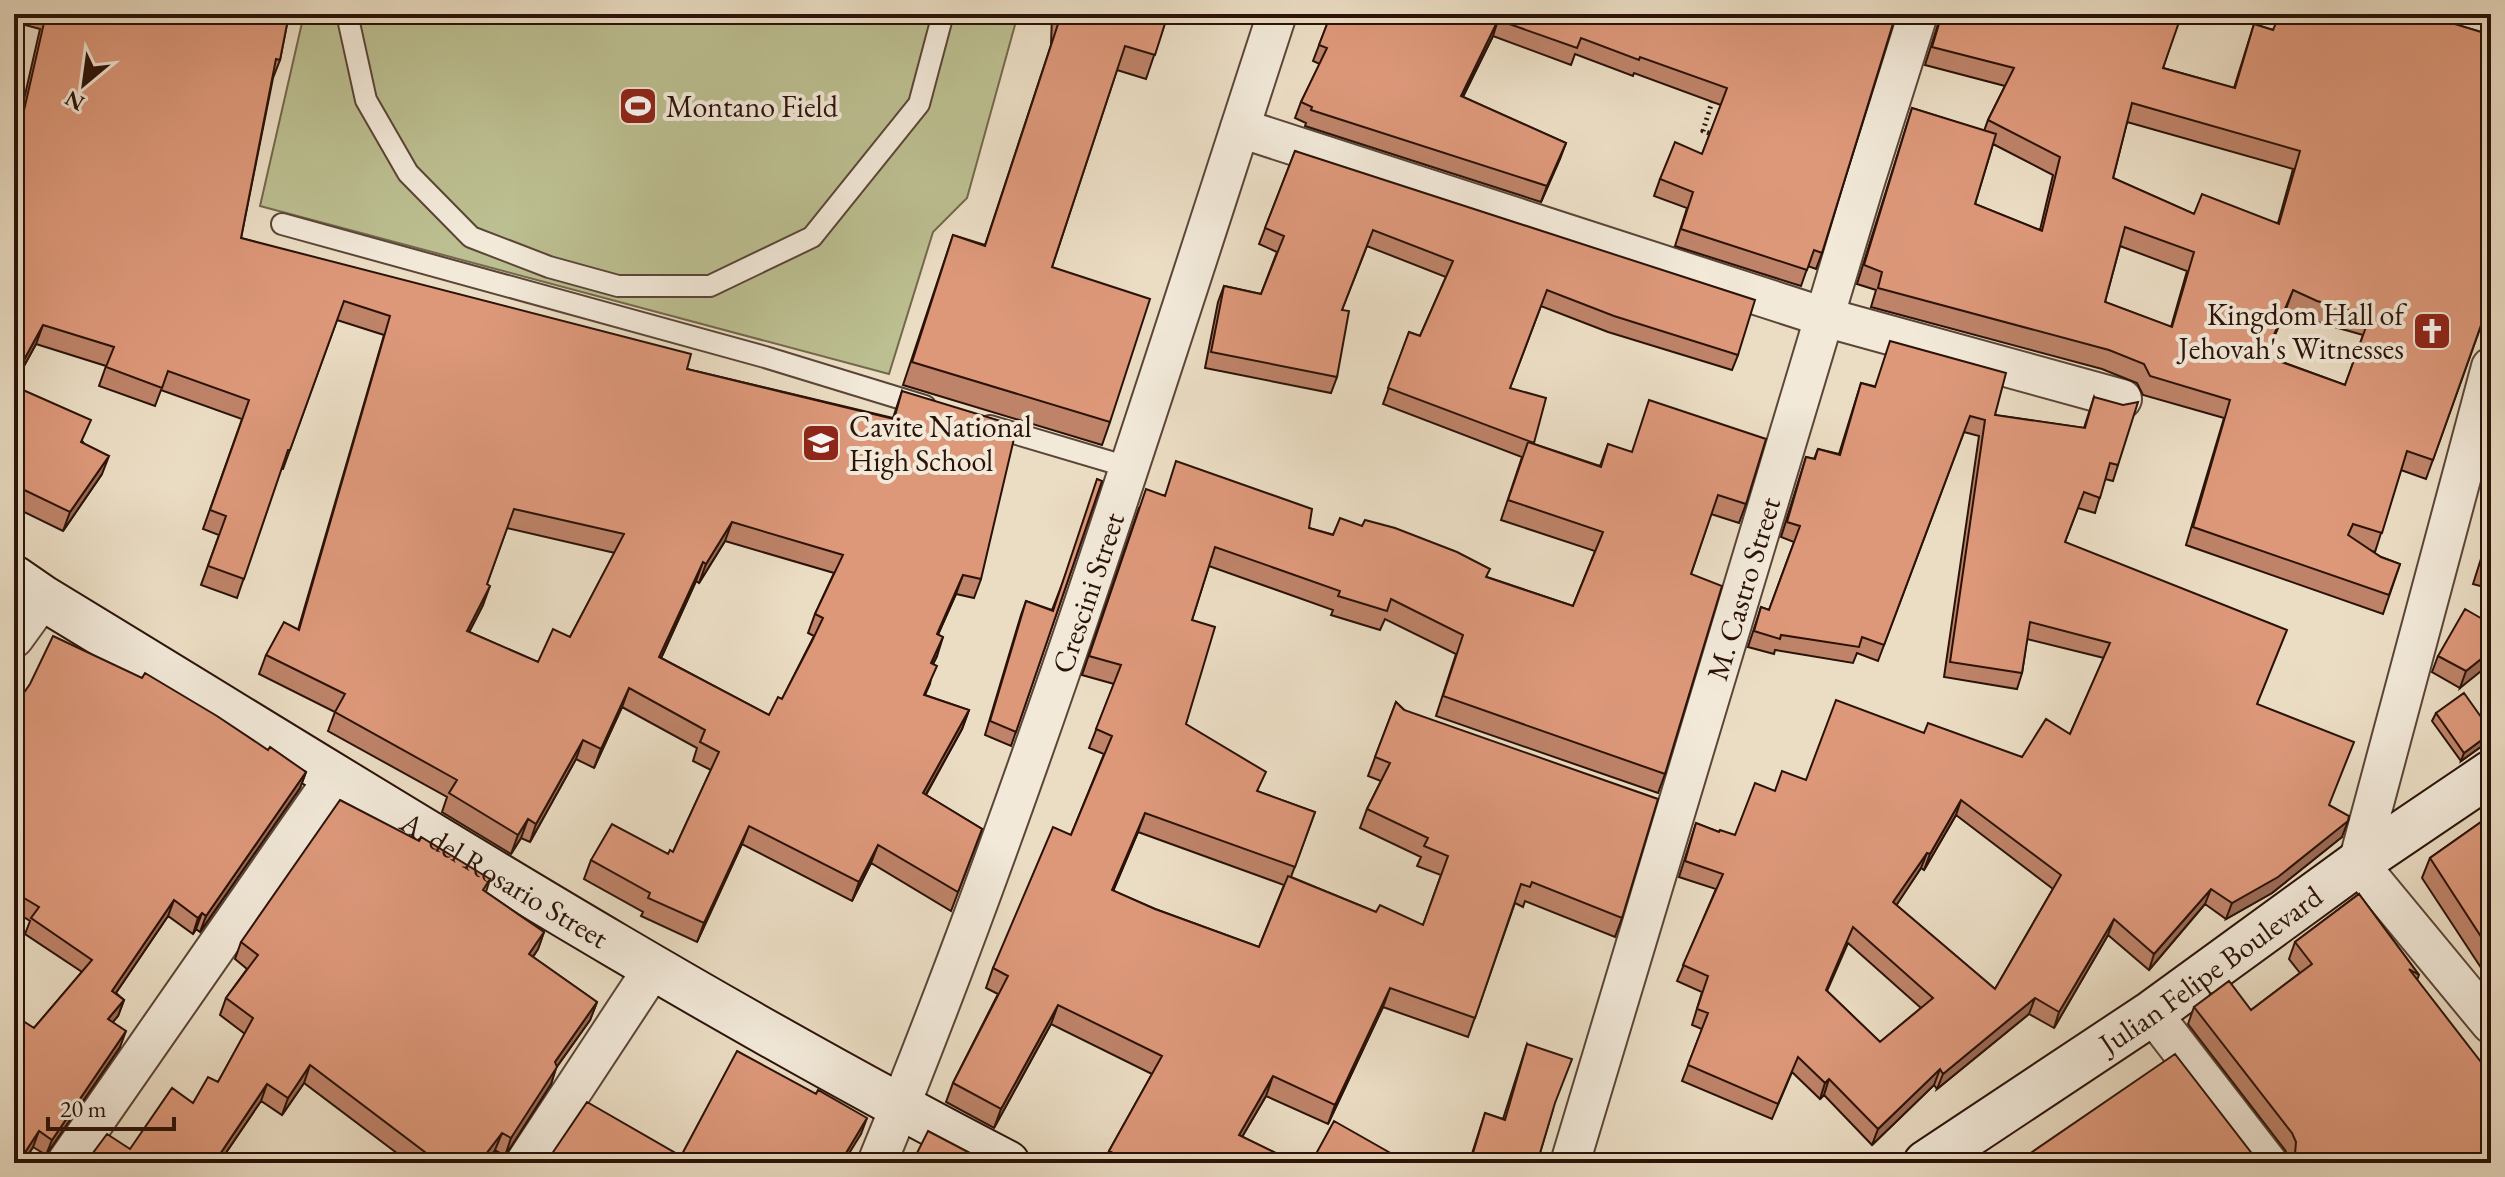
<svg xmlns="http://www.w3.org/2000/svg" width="2505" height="1177" viewBox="0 0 2505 1177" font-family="'EB Garamond',serif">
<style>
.green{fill:#bcbf91;stroke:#74684c;stroke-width:2}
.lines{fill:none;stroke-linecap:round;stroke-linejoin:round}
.lane-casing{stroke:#5b4537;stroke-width:24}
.street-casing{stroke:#5b4537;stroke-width:42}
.secondary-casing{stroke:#2b1208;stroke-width:48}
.path{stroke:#2b1208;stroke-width:5;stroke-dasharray:2 4;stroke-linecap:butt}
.lane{stroke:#f2e9d9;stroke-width:20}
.street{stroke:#f2e9d9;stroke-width:38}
.secondary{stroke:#f2e9d9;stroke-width:44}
.wall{fill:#be8369;stroke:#2b1208;stroke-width:2;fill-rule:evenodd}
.shaded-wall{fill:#9b6a55;stroke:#2b1208;stroke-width:2}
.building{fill:#dd987a;stroke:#2b1208;stroke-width:2;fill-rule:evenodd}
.labels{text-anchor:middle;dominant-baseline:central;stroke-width:8;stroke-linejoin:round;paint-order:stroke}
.poi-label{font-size:30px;fill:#2b1208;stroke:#f2e9d9;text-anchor:start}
.street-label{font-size:30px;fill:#2b1208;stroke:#f2e9d9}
</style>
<rect width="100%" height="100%" fill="#ebddc4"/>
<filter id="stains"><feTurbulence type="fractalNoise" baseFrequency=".0025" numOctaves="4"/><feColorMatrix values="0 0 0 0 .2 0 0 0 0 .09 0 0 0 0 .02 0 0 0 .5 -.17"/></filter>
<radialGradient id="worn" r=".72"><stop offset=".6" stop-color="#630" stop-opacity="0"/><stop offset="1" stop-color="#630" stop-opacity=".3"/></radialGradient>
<path class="green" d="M304 14H1018L967 198 933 232 889 374 260 206Z"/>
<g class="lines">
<defs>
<path id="lane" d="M347 14 366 100 408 173 471 237 549 267 618 286H710L812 237 919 104 943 14
M282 224 765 357 925 406
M990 426 1128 467"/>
<g id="street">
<path d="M2437 14 2491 24"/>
<path d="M1240 128 1824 317 2122 399"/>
<path d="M2491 367 2358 863 2491 1024"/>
<path d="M14 638 43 598"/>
<path d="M2152 1013 2268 1163"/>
<path d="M66 1163 336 775"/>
<path d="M525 1163 654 967"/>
<path id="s1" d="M877 1163C1031 788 1151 400 1277 14"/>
<path id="s2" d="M1570 1163 1864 185 1918 14"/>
</g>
<g id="secondary">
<path id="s3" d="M14 578 43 598C361 791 676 992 1007 1163"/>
<path id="s4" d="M1926 1163 2152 1013 2358 863 2491 773"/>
</g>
</defs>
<use href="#lane" class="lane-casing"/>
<use href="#street" class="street-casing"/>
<use href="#secondary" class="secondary-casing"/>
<path class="path" d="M1714 95 1703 131 1715 135"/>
<use href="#lane" class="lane"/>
<use href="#street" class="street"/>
<use href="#secondary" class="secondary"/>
</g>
<path class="wall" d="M14 14H289L280 60 273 78 241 238 687 369 893 418 902 391 981 579 974 598 956 594 938 634 937 656 933 664 930 684 925 695 969 710 962 729 926 795 982 829 951 911 871 863 852 901 742 844 697 942 641 916 643 912 584 879 591 860 668 854 673 852 711 770 693 761 697 748 622 707 594 768 576 759 530 842 521 838 511 854 442 812 447 797 328 731 335 712 259 674 266 655 298 630 384 335 337 320 283 469H281L237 598 201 585 219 535 203 529 242 419 161 390 155 406 99 386 106 366 36 344 14 384V143L40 29 14 22ZM507 528 615 553 570 637 538 662 469 632 483 605 487 584ZM725 541 834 573 815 614 808 633 814 636 782 699 769 715 661 658 696 581 699 583Z
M1052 14H1168L1146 79 1117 70 1052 267 1110 422 1102 445 903 385 953 235 985 245 1051 45Z
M1331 14H1896L1822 253 1816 269 1808 266 1801 286 1675 246 1687 208 1654 196 1660 179 1702 154 1721 105 1634 73 1633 76 1575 54 1571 65 1493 36 1463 97 1566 143 1541 202 1305 126 1306 123 1295 118 1301 102 1320 64 1313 61Z
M1939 14H2180L2163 68 2234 88 2254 24 2273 30 2438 19 2491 35V315L2486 312 2426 479 2401 470 2375 552 2371 551 2381 557 2400 564 2383 614 2186 545 2224 418 2143 395 2137 383 2102 369 1871 307 1876 290 1857 284 1912 108 1984 131 1988 120 2005 86 1925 65 1939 21ZM2127 122 2293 169 2278 223 2194 214 2113 178ZM1993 144 2053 175 2040 230 1975 204ZM2120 246 2187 271 2171 327 2105 302ZM2286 309 2310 320 2363 335 2345 385 2266 356Z
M1295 151 1738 355 1732 370 1608 332 1541 306 1510 388 1534 444 1600 466 1608 444 1746 504 1739 523 1711 514 1691 574 1665 774 1658 793 1436 716 1456 654 1385 619 1380 630 1331 615 1333 610 1209 566 1192 620 1186 724 1259 792 1315 812 1291 877 1376 912 1423 925 1441 875 1417 866 1421 857 1360 828 1367 809 1381 781 1368 776 1396 702 1622 918 1615 937 1525 901 1523 907 1515 903 1468 1037 1383 1007 1328 1124 1266 1096 1242 1137 1296 1163H1105L1109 1151 1152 1074 1051 1024 994 1128 946 1102 953 1083 998 994 986 988 993 968 1071 835 1104 754 1089 748 1114 684 1082 675 1139 508 1164 495 1309 528 1487 577 1573 606 1595 551 1501 520 1522 457 1383 404 1409 332 1420 336 1446 277 1367 246 1342 310 1337 377 1331 393 1205 368 1218 302 1224 286 1261 294 1277 252 1259 244ZM1138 832 1284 885 1259 947 1155 909 1113 891Z
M1861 383 1995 415 2084 428 2094 397 2118 465 2113 481 2105 479 2095 513 2078 508 2065 542 2258 705 2329 805 2342 837 2272 893 2226 919 2205 904 2149 970 2108 935 2054 1028 2029 1014 1937 1089 1934 1085 1872 1145 1824 1095 1820 1099 1792 1072 1772 1119 1682 1081 1702 1029 1692 1025 1702 992 1677 981 1716 889 1679 877 1696 823 1719 832 1735 835 1775 791 1806 780 1924 733 2022 757 2070 734 2104 658 2027 639 2022 673 2017 689 1944 677 1979 436 1964 432 1878 661 1857 653 1853 663 1775 650 1774 654 1748 647 1761 607 1769 610 1794 542 1781 537 1806 457 1814 459 1818 449 1839 454ZM1956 815 2053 889 1995 989 1896 905 1921 868 1924 870ZM1848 943 1921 1008 1880 1042 1827 991Z
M14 386 83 442 102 474 63 531 14 507Z
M1102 481 1011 746 985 735 1021 615 1026 601 1052 610Z
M2491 527V589L2473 584Z
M2491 624 2460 688 2432 672 2438 656Z
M14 707 268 750 306 772 300 788 200 932 196 929 193 934 168 916 116 993 124 1000 118 1016 112 1022 120 1047 46 1155 33 1147 23 1163H14L19 1022 34 1028 82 972 25 934 30 921 14 911Z
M2436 713 2489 741 2461 761 2432 721Z
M2491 815V983L2422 878 2430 858Z
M490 879 486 892 544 932 538 949 533 957 597 1002 590 1020 556 1068 551 1084 505 1156 495 1150 486 1163H410L304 1083 282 1115 261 1101 219 1163H86L87 1161 130 1149 193 1103 218 1082 245 1034 220 1015 226 998 247 969 235 959 241 942Z
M2359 894 2419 975 2417 980 2290 1160 2285 1150 2188 1024 2194 1007 2251 1010 2300 973 2289 959 2295 942Z
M1527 1044 1553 1109 1537 1163H1469L1485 1113 1503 1119Z"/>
<path class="shaded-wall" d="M1498 20 1493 36 1455 112 1461 96Z
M1566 143 1560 159 1541 202 1547 186Z
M2293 290 2286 309 2258 374 2265 356Z
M43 325 36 344 14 384V378Z
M109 456 102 474 63 531 70 512Z
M732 522 725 541 699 583 706 564Z
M703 562 696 581 653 676 659 657Z
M963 575 956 594 930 653 937 634Z
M490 586 483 605 460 650 467 631Z
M943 637 937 656 924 682 931 663Z
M2491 651V663L2460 688 2466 671Z
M629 688 622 707 594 768 601 749Z
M969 710 962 729 916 812 923 793Z
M2491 733 2489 741 2461 761 2464 753Z
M583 740 576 759 530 842 536 824Z
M306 772 300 788 200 932 206 916Z
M1961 800 1956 815 1924 870 1930 854Z
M1145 813 1138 832 1105 910 1112 890Z
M528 819 521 838 511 854 518 835Z
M2348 821 2342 837 2272 893 2226 919 2232 903Z
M749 826 742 844 697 942 704 923Z
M878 845 871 863 852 901 859 882Z
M1927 853 1921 868 1888 918 1893 902Z
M2211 889 2205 904 2149 970 2154 954Z
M174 900 168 916 107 1006 112 991Z
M202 913 196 929 193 934 198 918Z
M2114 919 2108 935 2054 1028 2059 1012Z
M544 932 538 949 523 971 529 954Z
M1390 988 1383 1007 1328 1124 1335 1105Z
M2035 998 2029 1014 1937 1089 1943 1074Z
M124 1000 118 1016 102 1035 108 1019Z
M597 1002 590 1020 556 1068 551 1084 505 1156 511 1138 555 1062Z
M1058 1005 1051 1024 994 1128 1001 1109Z
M126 1031 120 1047 46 1155 52 1140Z
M310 1065 304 1083 282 1115 288 1098Z
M1940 1069 1934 1085 1872 1145 1878 1129Z
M1273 1076 1266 1096 1232 1154 1239 1135Z
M1829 1079 1824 1095 1820 1099 1825 1083Z
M267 1084 261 1101 219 1163H214Z
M867 1118 861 1134 843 1163H840Z
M39 1131 33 1147 23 1163H18Z
M502 1133 495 1150 486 1163H479Z"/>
<path class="building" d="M46 14H289L280 60 276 59 241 238 691 354 687 369 894 419 902 391 1017 426 981 579 963 575 937 634 943 637 931 663 937 666 924 695 969 710 923 793 982 829 958 892 878 845 859 882 749 826 704 923 648 898 650 893 591 860 612 824 668 854 670 850 673 852 719 752 700 742 705 730 629 688 601 749 583 740 536 824 528 819 518 835 449 793 457 780 335 712 345 694 266 655 284 622 299 630 390 316 344 301 290 450H288L244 579 208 566 226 516 210 510 249 400 168 371 162 388 106 367 114 347 43 325 14 378V154ZM514 509 624 534 570 637 553 629 538 662 467 631 490 586 487 584ZM732 522 843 555 815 614 823 618 812 641 782 699 778 697 769 715 659 657 703 562 706 564Z
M1059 14H1168L1155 55 1125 46 1052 267 1150 299 1110 422 912 362 953 235 985 246 1059 21Z
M1331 14H1896L1822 253 1814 250 1807 270 1681 229 1693 192 1660 179 1675 142 1702 154 1727 88 1640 57 1639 60 1581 38 1577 48 1498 20 1461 96 1566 143 1547 186 1311 110 1312 107 1301 102 1327 48 1319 45Z
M1942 14H2180L2178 25 2163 68 2235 88 2254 24 2273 30 2280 14H2434L2439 17 2438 19 2491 35V297L2433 460 2407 451 2382 533 2353 524 2348 535 2381 557 2400 564 2389 595 2193 527 2230 400 2150 376 2144 364 2109 350 1878 288 1882 272 1864 265 1912 108 1996 134 1975 204 2042 231 2060 157 1988 120 2014 68 1932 47ZM2132 103 2300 151 2279 224 2202 194 2194 214 2113 178ZM2125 227 2194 252 2172 327 2105 302ZM2293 290 2317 301 2370 316 2345 385 2265 356Z
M1295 151 1755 300 1738 355 1614 316 1547 290 1510 388 1546 398 1534 443 1388 388 1409 332 1420 336 1453 261 1373 230 1342 310 1349 311 1337 377 1211 352 1224 286 1261 294 1284 236 1265 228Z
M1890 341 2006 373 1995 415 2085 428 2094 397 2123 405 2138 402 2118 465 2110 463 2100 498 2084 492 2065 542 2287 630 2257 704 2354 742 2329 805 2349 816 2348 821 2278 877 2232 903 2211 889 2154 954 2114 919 2059 1012 2035 998 1943 1074 1940 1069 1878 1129 1829 1079 1825 1083 1798 1057 1778 1104 1688 1065 1708 1013 1697 1009 1708 976 1683 965 1723 874 1685 861 1696 823 1719 832 1720 830 1735 835 1755 783 1775 791 1782 771 1806 780 1836 700 1924 733 1928 723 2022 757 2046 719 2070 734 2110 643 2030 622 2022 673 1950 662 1985 420 1970 416 1884 645 1862 637 1859 647 1781 635 1780 639 1754 631 1761 607 1769 610 1800 526 1787 522 1806 457 1815 459 1818 449 1840 455 1861 383 1875 387ZM1961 800 2061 875 1995 989 1893 902 1927 853 1930 854ZM1853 927 1933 998 1880 1042 1826 990Z
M14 386 91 420 81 442 109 456 70 512 14 485Z
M1649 400 1766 439 1746 504 1718 495 1691 574 1722 586 1665 774 1443 696 1463 635 1391 599 1387 611 1338 596 1340 591 1215 547 1192 620 1215 627 1186 724 1266 772 1257 791 1315 812 1295 867 1145 813 1112 890 1155 909 1259 947 1288 876 1376 912 1380 905 1423 925 1448 856 1424 846 1428 838 1367 809 1390 763 1375 757 1396 702 1404 710 1658 799 1622 918 1532 882 1530 887 1521 884 1475 1018 1390 988 1335 1105 1273 1076 1239 1135 1296 1163H1131L1109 1151 1162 1056 1058 1005 1001 1109 953 1083 1008 976 993 968 1053 827 1071 835 1112 736 1096 729 1121 665 1089 656 1146 489 1165 496 1176 461 1312 509 1309 528 1333 535 1340 518 1362 526 1365 520 1395 528 1457 552 1490 569 1486 577 1573 606 1603 532 1508 500 1528 442 1601 467 1608 444 1632 452Z
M1097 479 1102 481 1016 732 990 721 1026 601 1053 611Z
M2491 530V569L2480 565Z
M2465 609 2491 624V651L2466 671 2438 656Z
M53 636 142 678 145 673 217 716 268 750 270 747 306 772 206 916 202 913 198 918 174 900 112 991 124 1000 108 1019 126 1031 52 1140 39 1131 18 1163H14V1019L19 1022 20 1019 34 1028 92 960 31 918 39 907 14 892V707L30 684Z
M2464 693 2491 731V733L2464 753 2436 713Z
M340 800 419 841 421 837 490 879 483 890 544 932 529 954 597 1002 555 1062 557 1067 511 1138 502 1133 479 1163H424L430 1156 310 1065 288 1098 267 1084 214 1163H89L87 1161 107 1134 130 1149 172 1088 193 1103 208 1077 218 1082 253 1018 226 998 258 955 241 942Z
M2491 815V952L2430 858Z
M2359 894 2419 975 2409 969 2491 1075V1163H2288L2295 1154 2296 1142 2292 1133 2194 1007 2229 981 2251 1010 2312 964 2295 942Z
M1527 1044 1572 1059 1555 1103 1537 1163H1470L1485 1113 1505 1120Z
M737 1051 816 1094 818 1090 867 1118 840 1163H551L547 1161 587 1102 681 1156Z
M2175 1054 2257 1160 2262 1163H2106L2104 1160 2100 1163H2016Z
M1334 1121 1408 1163H1311Z
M928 1131 989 1163H912Z
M2011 1158 2016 1163H2005Z"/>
<defs>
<symbol id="stadium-square" viewBox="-11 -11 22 22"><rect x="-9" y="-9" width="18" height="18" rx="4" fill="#8f2418" stroke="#f2e9d9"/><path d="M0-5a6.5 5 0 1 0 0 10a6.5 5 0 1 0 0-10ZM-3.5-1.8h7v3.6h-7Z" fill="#fff"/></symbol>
<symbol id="church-square" viewBox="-11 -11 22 22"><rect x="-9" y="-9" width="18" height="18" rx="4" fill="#8f2418" stroke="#f2e9d9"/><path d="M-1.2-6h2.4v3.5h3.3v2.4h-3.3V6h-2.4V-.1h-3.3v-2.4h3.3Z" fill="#fff"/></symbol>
<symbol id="school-square" viewBox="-11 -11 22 22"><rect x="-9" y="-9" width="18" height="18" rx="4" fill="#8f2418" stroke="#f2e9d9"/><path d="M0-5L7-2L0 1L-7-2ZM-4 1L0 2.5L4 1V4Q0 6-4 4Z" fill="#fff"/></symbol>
</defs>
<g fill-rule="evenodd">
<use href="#stadium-square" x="616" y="84" width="44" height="44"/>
<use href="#church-square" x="2410" y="309" width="44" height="44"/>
<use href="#school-square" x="799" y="421" width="44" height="44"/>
</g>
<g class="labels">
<g class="poi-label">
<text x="666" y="106">Montano Field</text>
<text x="2404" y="314" text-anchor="end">Kingdom Hall of<tspan x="2404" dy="34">Jehovah's Witnesses</tspan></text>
<text x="849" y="426">Cavite National<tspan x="849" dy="34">High School</tspan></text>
</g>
<g class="street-label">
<text stroke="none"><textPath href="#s2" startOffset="600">M. Castro Street</textPath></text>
<text stroke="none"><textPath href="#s1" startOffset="608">Crescini Street</textPath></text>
<text stroke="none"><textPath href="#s3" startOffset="576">A. del Rosario Street</textPath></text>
<text stroke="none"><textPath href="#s4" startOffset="344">Julian Felipe Boulevard</textPath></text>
</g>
</g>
<rect width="2505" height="1177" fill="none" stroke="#ebddc4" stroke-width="48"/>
<rect x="16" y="16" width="2473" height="1145" fill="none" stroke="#2b1208" stroke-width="4"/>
<rect x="24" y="24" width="2457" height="1129" fill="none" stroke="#2b1208" stroke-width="2"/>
<g transform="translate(84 84) rotate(209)" stroke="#f2e9d9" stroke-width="6" paint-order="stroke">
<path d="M0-6L14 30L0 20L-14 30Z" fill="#2b1208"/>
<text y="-12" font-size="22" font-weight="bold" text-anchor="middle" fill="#2b1208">N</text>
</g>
<path d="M48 1117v12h126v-12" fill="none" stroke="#2b1208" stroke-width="4"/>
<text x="60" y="1117" font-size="24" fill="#2b1208" stroke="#f2e9d9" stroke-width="6" paint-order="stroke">20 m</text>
<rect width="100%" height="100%" filter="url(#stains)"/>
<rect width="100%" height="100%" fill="url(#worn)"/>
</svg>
